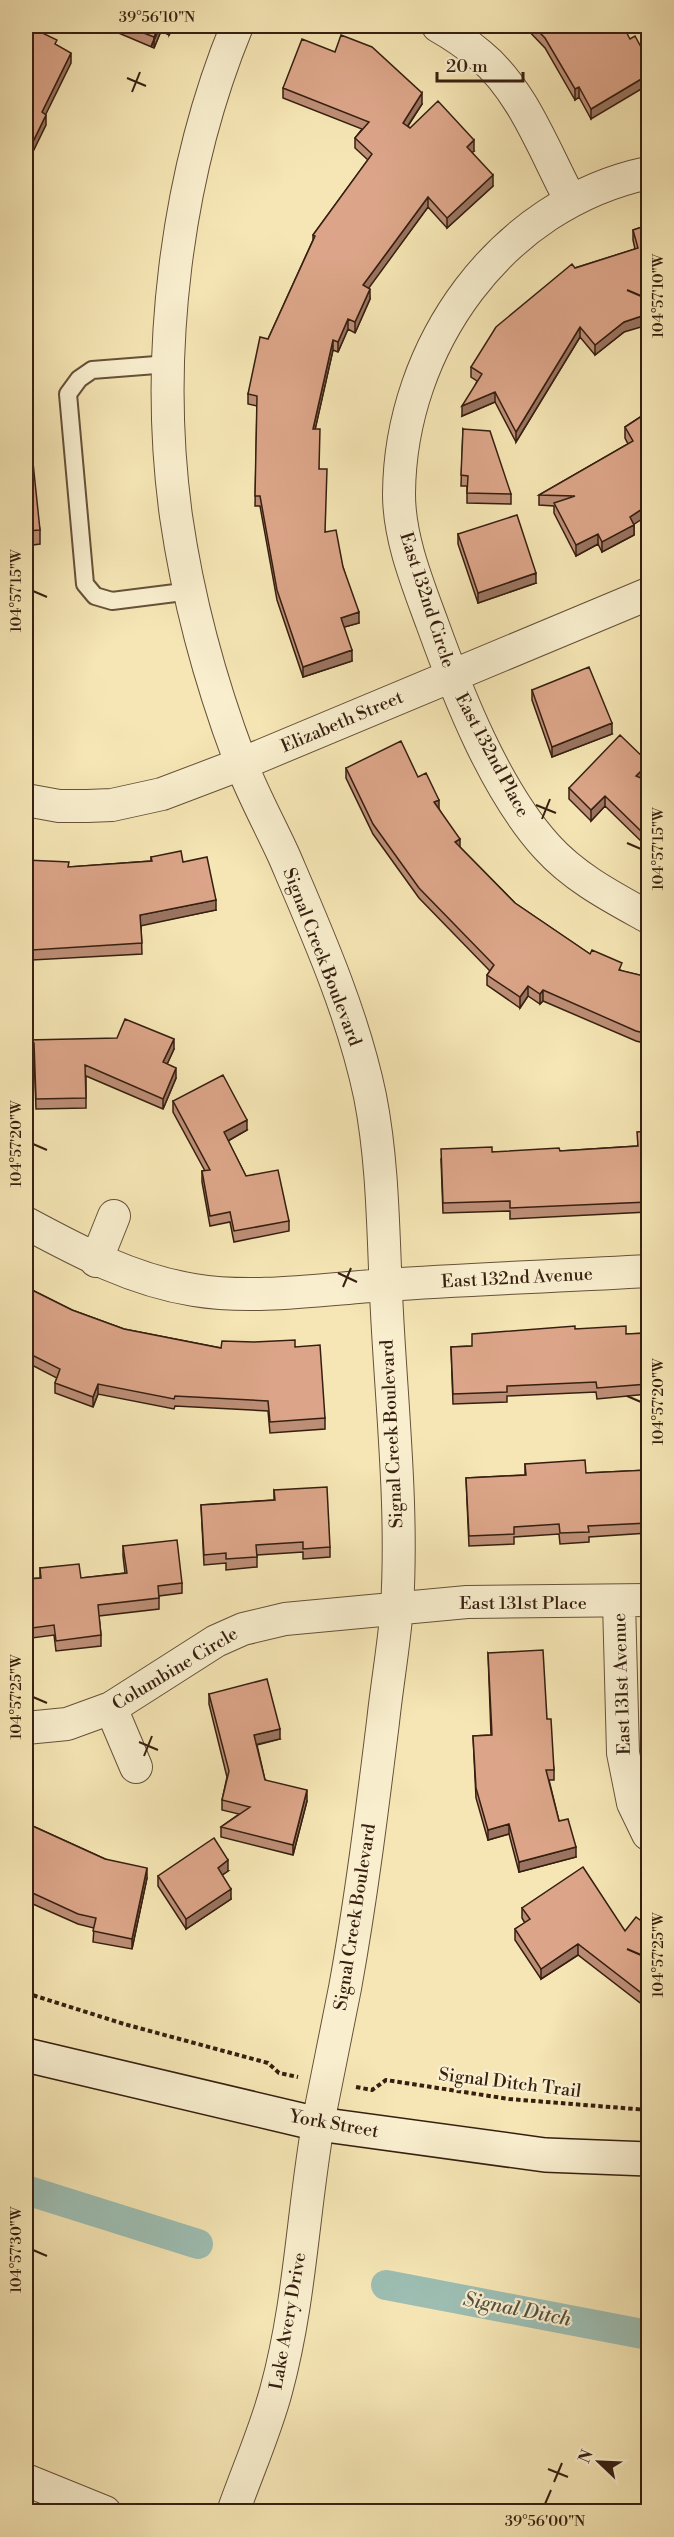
<svg xmlns="http://www.w3.org/2000/svg" width="674" height="2537" viewBox="0 0 674 2537" font-family="'Libre Bodoni',serif">
<style>
.lines{fill:none;stroke-linecap:round;stroke-linejoin:round}
.canal{stroke:#9dbeb3;stroke-width:30}
.lane-casing{stroke:#665139;stroke-width:20}
.street-casing{stroke:#665139;stroke-width:34}
.secondary-casing{stroke:#361f10;stroke-width:36}
.path{stroke:#361f10;stroke-width:4;stroke-dasharray:4.5 3;stroke-linecap:butt}
.lane{stroke:#f9efcf;stroke-width:16}
.street{stroke:#f9efcf;stroke-width:32}
.secondary{stroke:#f9efcf;stroke-width:33}
.wall{fill:#bd8e76;stroke:#361f10;stroke-width:1.5}
.shaded-wall{fill:#9a7460;stroke:#361f10;stroke-width:1.5}
.building{fill:#dca589;stroke:#361f10;stroke-width:1.5}
.ticks{fill:none;stroke:#361f10;stroke-width:2}
.labels{text-anchor:middle;dominant-baseline:central;stroke-width:4.5;stroke-linejoin:round;paint-order:stroke}
.street-label{font-size:18px;fill:#361f10;stroke:#f9efcf}
.water-label{font-size:20px;font-style:italic;fill:#554f41;stroke:#f9efcf}
.neatline{fill:none;stroke:#361f10;stroke-width:2}
.ticks-label{font-size:15px;text-anchor:middle;fill:#361f10}
</style>
<rect width="100%" height="100%" fill="#f6e6b5"/>
<filter id="stains"><feTurbulence type="fractalNoise" baseFrequency=".00333" numOctaves="4"/><feColorMatrix values="0 0 0 0 .2 0 0 0 0 .09 0 0 0 0 .02 0 0 0 .5 -.17"/></filter>
<radialGradient id="worn" r=".72"><stop offset=".6" stop-color="#630" stop-opacity="0"/><stop offset="1" stop-color="#630" stop-opacity=".3"/></radialGradient>
<g class="lines">
<path class="canal" d="M26 2190 198 2244
M386 2285 648 2335"/>
<defs>
<path id="lane" d="M169 364 92 370 79 379 68 394 85 584 95 596 112 601 191 591"/>
<path id="street" d="M438 26C452 34 467 44 480 55 523 90 545 153 571 201
M648 173C501 204 400 346 399 494 399 538 417 582 432 623 458 695 495 790 547 847 575 878 612 897 648 917
M26 800 59 806H87L112 805 162 794 241 764 648 594
M26 1223C80 1252 132 1280 194 1290 254 1300 324 1289 385 1285 473 1279 561 1276 648 1271
M96 1261 114 1216
M619 1602 623 1753 633 1803 648 1834
M111 1708 136 1767
M26 1728 67 1724 111 1708 216 1641 243 1629 285 1619 467 1602 648 1600
M26 2480 105 2512
M233 2512C247 2472 265 2432 276 2391 301 2300 303 2205 320 2113 328 2071 337 2030 345 1988 361 1900 372 1811 383 1722 387 1684 394 1645 397 1607 403 1510 392 1410 387 1313 383 1242 384 1167 370 1096 353 1014 317 933 284 856 270 825 253 795 241 763 211 684 188 599 176 516 154 356 176 174 237 26"/>
<path id="secondary" d="M26 2055 318 2124 545 2155 648 2159"/>
</defs>
<use href="#lane" class="lane-casing"/>
<use href="#street" class="street-casing"/>
<use href="#secondary" class="secondary-casing"/>
<path class="path" d="M26 1993 124 2024 268 2063 279 2073 298 2077
M356 2087 372 2090 386 2080 509 2099 648 2110"/>
<use href="#lane" class="lane"/>
<use href="#street" class="street"/>
<use href="#secondary" class="secondary"/>
</g>
<path class="wall" d="M102 26H174L169 35 161 31 154 48Z
M524 26H623L591 119 579 97 575 100 545 48Z
M283 88 422 104 408 126 410 128 474 151 472 152 493 186 447 228 428 207 368 288 370 299 355 333 348 329 338 352 333 350 315 429 325 532 343 567 359 623 344 627 352 661 303 677 277 600 260 506H255L257 406 248 404V394L268 339 313 240V235L368 160 355 148V138L362 129 283 98Z
M648 225 624 332 595 355 580 337 516 442 495 402 462 416 477 381 471 377V367L575 268 635 249 633 240V230Z
M648 412 634 525V535L602 552 598 544 576 556 554 513V506L539 505V495L628 444 625 438V427Z
M463 429 511 494V504L467 503V486H461Z
M26 454 40 530V544L26 546Z
M458 534 536 583 478 603 458 544Z
M648 682V706L642 701V691Z
M532 690 612 734 552 757 532 700Z
M346 768 418 777 439 809 460 847 515 903 590 954 622 971 648 977V1044L636 1041 543 1001 540 1004 528 996 520 1008 487 985V975L490 971 419 898 373 834 346 778Z
M644 779 648 781V858L645 856V845L605 806 591 821 569 799V788Z
M151 857 183 862 216 910 141 925 142 954 32 960V957L26 956V860L69 867 151 861Z
M27 1040 174 1049 167 1064 176 1078 163 1109 86 1076V1108L36 1109 34 1054 27 1050Z
M173 1101 247 1130 228 1141 246 1176 289 1221V1231L234 1242 230 1222 210 1226 202 1182V1171H205L173 1112Z
M648 1131V1212L510 1219V1211L443 1213 441 1159 492 1152 560 1151 637 1146Z
M26 1287 72 1310 124 1329 221 1348 295 1347 325 1418V1429L270 1433 268 1411 175 1406 174 1409 98 1394 93 1407 55 1393V1383L57 1378 26 1362Z
M575 1329 626 1334 648 1333V1394L597 1399 596 1392 507 1396V1402L453 1404 451 1347 472 1346Z
M525 1464 586 1473 648 1470V1533L589 1537V1542L560 1544 559 1534 514 1537V1544L469 1546 466 1478 525 1475Z
M274 1490 330 1547V1557L303 1559V1552L257 1555V1567L226 1570V1563L204 1565 201 1505 274 1500Z
M123 1546 182 1583V1593L159 1596V1609L99 1616 101 1635V1646L56 1651 54 1635 32 1638 27 1590V1579L40 1578V1568L81 1578 125 1573 123 1556Z
M488 1653 547 1719 554 1770V1780H549L559 1821 576 1857 519 1872 509 1834 488 1840 476 1798 473 1736 491 1735Z
M209 1694 280 1739 257 1745 265 1780 307 1801 293 1855 221 1837V1827L239 1814 222 1810V1800L227 1777 209 1704Z
M26 1823 147 1878 132 1949 93 1942 94 1928 78 1924 26 1901Z
M228 1871 222 1875 231 1899 186 1929 158 1886V1876Z
M522 1908 625 1931 648 1926V2009L578 1955 541 1979 515 1940V1929L525 1923 522 1918Z"/>
<path class="shaded-wall" d="M159 26H161V31L154 48V37Z
M169 26H174L169 35Z
M71 53V63L42 122V112Z
M648 75V85L591 119V109Z
M579 87V97L575 100V89Z
M422 93V104L403 133V123Z
M46 115V125L26 166V156Z
M474 140V151L467 157V147Z
M493 175V186L447 228V218Z
M428 197V207L363 296V285Z
M370 289V299L355 333V322Z
M648 314V325L624 332 595 355V345L624 322Z
M348 319V329L338 352V342Z
M580 327V337L516 442V432Z
M333 340V350L313 439V429Z
M495 392V402L462 416V406Z
M648 505V515L630 527 634 525V535L602 552V542L630 517Z
M598 534V544L576 556V545Z
M536 573V583L478 603V593Z
M359 612V623L341 628V618Z
M352 650V661L303 677V667Z
M612 723V734L552 757V747Z
M648 764V774L636 787V776Z
M605 796V806L591 821V810Z
M439 800V810L434 802Z
M460 839V849L455 842Z
M216 900V910L140 926V915Z
M528 986V996L520 1008V997Z
M543 990V1001L540 1004V994Z
M174 1039V1049L163 1073V1062Z
M176 1068V1078L163 1109V1099Z
M247 1120V1130L224 1143V1132Z
M98 1384V1394L93 1407V1397Z
M280 1729V1739L254 1745V1735Z
M307 1790V1801L293 1855V1845Z
M30 1800V1811L26 1822V1812Z
M509 1824V1834L488 1840V1830Z
M576 1847V1857L519 1872V1862Z
M228 1860V1871L218 1878V1868Z
M147 1868V1878L132 1949V1939Z
M231 1889V1899L186 1929V1919Z
M578 1944V1955L541 1979V1969Z"/>
<path class="building" d="M26 26H28L57 40 55 44 71 53 42 112 46 115 26 156Z
M126 26H159L154 37Z
M533 26H623L630 39 635 36 648 60V75L591 109 579 87 575 89 545 38Z
M341 35 372 47 422 93 403 123 410 128 438 101 474 140 467 147 493 175 447 218 428 197 363 285 370 289 355 322 348 319 338 342 333 340 313 429H320L319 469H327L325 532 336 530 343 567 359 612 341 618 352 650 303 667 277 590 260 496H255L257 396 248 394 260 337 268 339 315 236 313 235 372 154 355 138 369 122 283 88 302 39 335 52Z
M648 225V314L624 322 595 345 580 327 516 432 495 392 462 406 482 374 471 367 496 327 572 264 575 268 638 248 633 230Z
M648 412V505L630 517 634 525 602 542 598 534 576 545 554 503 575 496 539 495 633 441 625 427Z
M463 429 490 431 511 494 467 493 468 476 461 475Z
M32 453 40 530 26 531V454Z
M517 515 536 573 478 593 458 534Z
M589 667 612 723 552 747 532 690Z
M648 682V696L642 691Z
M620 735 648 762V764L636 776 648 781V847L645 846 648 838 605 796 591 810 569 788Z
M401 741 418 777 426 773 439 800 434 802 460 839 455 842 515 903 590 954 592 950 622 963 619 970 648 977V1034L636 1031 543 990 540 994 528 986 520 997 487 975 494 965 419 888 373 824 346 768Z
M181 851 183 862 207 857 216 900 140 915 142 943 32 950V946H26V860L69 862 68 867 152 861 151 857Z
M125 1019 174 1039 163 1062 176 1068 163 1099 85 1065 86 1098 36 1099 34 1043 27 1040 117 1038Z
M223 1075 247 1120 224 1132 246 1176 278 1170 289 1221 234 1231 230 1212 210 1216 202 1171 210 1170 173 1101Z
M648 1131V1202L510 1208V1201L443 1203 441 1149 492 1147V1152L559 1148 560 1151 638 1146 637 1132Z
M26 1287 72 1310 124 1329 221 1348 222 1341 254 1342 295 1340V1347L320 1345 325 1418 270 1422 268 1401 175 1396 174 1399 98 1384 93 1397 55 1383 60 1369 26 1352Z
M575 1326V1329L626 1326V1334L648 1333V1384L597 1388 596 1382 507 1386V1392L453 1394 451 1347 472 1346V1334Z
M585 1460 586 1473 648 1470V1523L588 1526 589 1532 560 1533 559 1524 514 1527V1534L469 1536 466 1478 526 1475 525 1464Z
M327 1487 330 1547 303 1549V1542L256 1545 257 1557 226 1559V1553L204 1555 201 1505 275 1500 274 1490Z
M177 1540 182 1583 158 1586 159 1598 98 1605 101 1635 56 1641 54 1625 32 1628 27 1579 41 1578 40 1568 79 1564 81 1578 127 1573 123 1546Z
M543 1650 547 1719H551L554 1770H546L559 1821 568 1819 576 1847 519 1862 509 1824 488 1830 476 1788 473 1736 492 1735 488 1653Z
M267 1679 280 1729 254 1735 265 1780 307 1790 293 1845 221 1827 250 1807 222 1800 229 1771 209 1694Z
M26 1798 30 1800 26 1812Z
M26 1823 105 1859 147 1868 132 1939 93 1931 96 1918 78 1914 26 1890Z
M214 1838 228 1860 218 1868 231 1889 186 1919 158 1876Z
M583 1867 625 1931 636 1917 648 1926V1998L578 1944 541 1969 515 1929 530 1919 522 1908Z"/>
<path class="ticks" d="M151 47 157 33M127 78 146 86M132 92 140 72M627 290 641 296M33 591 47 597M536 805 556 813M542 819 550 799M627 843 641 849M33 1144 47 1150M338 1273 357 1282M343 1287 351 1268M627 1396 641 1402M33 1697 47 1703M139 1742 158 1750M144 1756 152 1736M627 1949 641 1955M33 2250 47 2256M548 2469 568 2477M554 2482 562 2463M545 2504 551 2490"/>
<g class="labels">
<g class="street-label">
<text transform="translate(427 600) rotate(72)">East 132nd Circle</text>
<text transform="translate(342 722) rotate(-23)">Elizabeth Street</text>
<text transform="translate(492 755) rotate(62)">East 132nd Place</text>
<text transform="translate(322 957) rotate(69)">Signal Creek Boulevard</text>
<text transform="translate(517 1278) rotate(-3)">East 132nd Avenue</text>
<text transform="translate(392 1434) rotate(-93)">Signal Creek Boulevard</text>
<text x="523" y="1603">East 131st Place</text>
<text transform="translate(175 1669) rotate(-31)">Columbine Circle</text>
<text transform="translate(622 1684) rotate(-92)">East 131st Avenue</text>
<text transform="translate(355 1917) rotate(-81)">Signal Creek Boulevard</text>
<text transform="translate(510 2083) rotate(7)">Signal Ditch Trail</text>
<text transform="translate(334 2124) rotate(10)">York Street</text>
<text transform="translate(288 2321) rotate(-80)">Lake Avery Drive</text>
</g>
<g class="water-label">
<text transform="translate(517 2310) rotate(11)">Signal Ditch</text>
</g>
</g>
<rect width="674" height="2537" fill="none" stroke="#f6e6b5" stroke-width="66"/>
<g transform="translate(599 2462) rotate(293)" stroke="#f9efcf" stroke-width="4.5" paint-order="stroke">
<path d="M0-4.5L10 22L0 15L-10 22Z" fill="#361f10"/>
<text y="-9" font-size="16" font-weight="bold" text-anchor="middle" fill="#361f10">N</text>
</g>
<path d="M437 72v9h86v-9" fill="none" stroke="#361f10" stroke-width="3"/>
<text x="446" y="72" font-size="18" fill="#361f10" stroke="#f9efcf" stroke-width="4.5" paint-order="stroke">20 m</text>
<rect x="33" y="33" width="608" height="2471" class="neatline"/>
<g class="ticks-label">
<text x="157" y="22">39°56'10"N</text>
<text transform="translate(658 296) rotate(-90)" y="5">104°57'10"W</text>
<text transform="translate(16 591) rotate(-90)" y="5">104°57'15"W</text>
<text transform="translate(658 849) rotate(-90)" y="5">104°57'15"W</text>
<text transform="translate(16 1144) rotate(-90)" y="5">104°57'20"W</text>
<text transform="translate(658 1402) rotate(-90)" y="5">104°57'20"W</text>
<text transform="translate(16 1697) rotate(-90)" y="5">104°57'25"W</text>
<text transform="translate(658 1955) rotate(-90)" y="5">104°57'25"W</text>
<text transform="translate(16 2250) rotate(-90)" y="5">104°57'30"W</text>
<text x="545" y="2526">39°56'00"N</text>
</g>
<rect width="100%" height="100%" filter="url(#stains)"/>
<rect width="100%" height="100%" fill="url(#worn)"/>
</svg>
